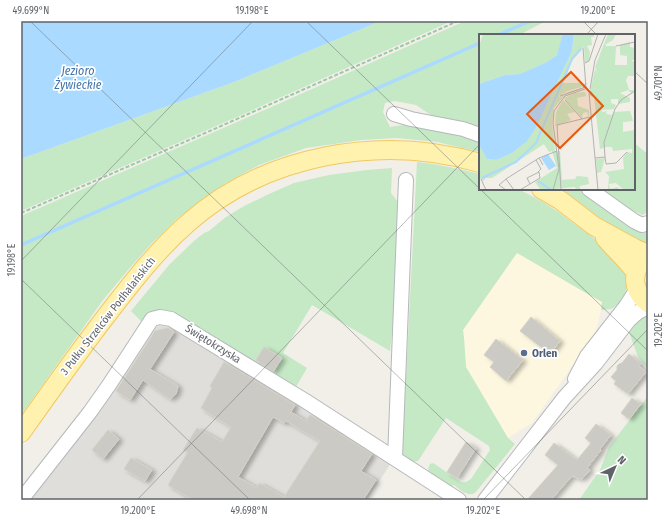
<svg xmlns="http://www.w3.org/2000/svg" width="669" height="521" viewBox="0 0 669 521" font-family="'Fira Sans Condensed',sans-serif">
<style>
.commercial{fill:#fef7e0}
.industrial{fill:#e0deda}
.green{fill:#c5e8c5}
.water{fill:#aadaff}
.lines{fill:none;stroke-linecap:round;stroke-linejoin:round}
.stream{stroke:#aadaff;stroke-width:3.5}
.building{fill:#cccac5;stroke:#d6d1c6;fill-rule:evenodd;filter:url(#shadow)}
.minor-casing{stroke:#b5b8bc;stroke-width:16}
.major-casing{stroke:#f2c960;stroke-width:20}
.path{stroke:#9cc7a9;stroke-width:2;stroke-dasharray:4 2;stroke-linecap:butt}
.minor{stroke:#fff;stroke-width:14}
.major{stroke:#fff2af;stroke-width:18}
.ticks{fill:none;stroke:#5f6368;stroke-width:1;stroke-opacity:0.45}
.service-dot{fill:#5c6f8a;stroke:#fff;stroke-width:1.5}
.labels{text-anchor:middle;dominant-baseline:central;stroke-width:3.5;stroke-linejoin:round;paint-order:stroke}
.street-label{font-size:11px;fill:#5f6368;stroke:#fff}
.service-label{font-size:11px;font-weight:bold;fill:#4e5e75;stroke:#fff;text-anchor:start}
.water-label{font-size:12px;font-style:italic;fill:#4174aa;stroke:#fff}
.inset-river{fill:none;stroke:#aadaff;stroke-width:2}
.inset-road{fill:none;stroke:#b3b3b1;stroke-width:1}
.view{fill:#e8590c;fill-opacity:0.15;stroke:#e8590c;stroke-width:2}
.inset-edge{fill:none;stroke:#5f6368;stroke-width:2}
.neatline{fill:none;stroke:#5f6368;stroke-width:1.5}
.ticks-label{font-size:10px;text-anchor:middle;fill:#5f6368}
</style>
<defs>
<filter id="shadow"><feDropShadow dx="4" dy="2" stdDeviation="2" flood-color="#0004"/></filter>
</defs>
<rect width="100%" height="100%" fill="#f1efe8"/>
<path class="commercial" d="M517 252 586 293 603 302 595 334 532 423 508 438 466 367 464 338 463 330Z"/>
<path class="industrial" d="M168 324 301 405 391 463 367 500H21L153 328 162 325Z"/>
<path class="green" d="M381 21H452L230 120 21 211V159L234 82Z
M465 21H546L523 33 525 35H480V129L434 117 416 105 395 101 385 103 383 112 390 127C420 120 451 132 480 139V152L437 142 397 138 361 140 306 148 259 165 226 183 178 218 151 244 128 270 103 300 21 415V216L276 105Z
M634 143 648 154V211L643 215 628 209 599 189H634Z
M417 162C438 164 459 169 480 174V189H518L526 193 541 201 557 211 614 253 626 273 627 285 626 291 622 300 614 307 611 309 601 310 602 302 586 293 517 253 463 330 464 338 466 367 508 438 515 444 475 493C468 497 460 490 454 485L449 487 429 474C428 470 428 467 430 464L433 463 461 482H466L471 479 490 450 489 446 446 418 418 461 412 462 400 454 405 397Z
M392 168 391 193 398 202 399 264 390 351 312 305 283 353 307 368 296 387 171 314 161 310 153 313 144 324 131 311 169 265 194 241 204 233 209 231 226 217 244 206 269 194 294 183 329 175 367 170Z
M562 189H585L648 226V245H643L609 225Z
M646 316H648V369L638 357 629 332 641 319Z
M648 396V500H579L600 470 609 447 612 443Z"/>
<path class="water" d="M21 21H381L234 82 21 159Z"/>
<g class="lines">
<path class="stream" d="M498 35 530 21
M21 245 480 43"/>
</g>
<path class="building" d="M531 317 560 341 550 354 520 331Z
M168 328 174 332 150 369 178 386 176 394 170 399 143 380 130 400 116 391 155 331Z
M496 339 523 360 506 381 490 367 494 362 484 355Z
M264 347 282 358 273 372 256 360Z
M629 354 641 364 639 366 646 372 628 394 614 384 616 381 611 377 617 370V366L619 364 622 363Z
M224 362 295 405 291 412 306 421 310 415 372 454 361 471 376 480 363 500H193L168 485 188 452 183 450 197 428 222 442 231 427 201 408 212 388 210 386ZM273 417 284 423 286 421 320 441 284 497 259 483 257 488 238 477Z
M632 398 641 404 629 419 621 413Z
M596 424 611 435 600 449 601 450 587 468 590 470 582 479 580 478 579 479 572 476 551 500H527L558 465 545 455 554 443 577 460 591 443 585 438Z
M108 430 119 439 103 459 92 450Z
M466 442 476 448 457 478 447 472Z
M131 458 152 470 145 481 124 469Z"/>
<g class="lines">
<defs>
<path id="minor" d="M394 114 411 119 463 129 480 135
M589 189 634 221 642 225 648 223
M575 379 587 356 626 306 637 289
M395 458 406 180
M21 500 90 412 109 385 152 319 160 317 171 319 271 380 304 400 459 500
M485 500 564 398 596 363 629 320 638 312 648 307"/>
<path id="major" d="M541 189 560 200 594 226 636 249 648 254
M605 238C615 250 627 260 636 273
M640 264C631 278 635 293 648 303
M21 433C50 392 79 351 110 311 134 280 158 249 188 223 266 154 381 134 480 163"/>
</defs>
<use href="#minor" class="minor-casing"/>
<use href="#major" class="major-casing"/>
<path class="path" d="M21 213 212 130 458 21"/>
<use href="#minor" class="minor"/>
<use href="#major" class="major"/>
</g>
<path class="ticks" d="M30 21 526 500M306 21 480 189M583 21 597 35M586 35 599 21M634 71 648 84M480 189 648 351M21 261 253 21M21 279 250 500M137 500 480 144M483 500 648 329"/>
<circle class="service-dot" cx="524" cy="353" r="4"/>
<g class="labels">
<g class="street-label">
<text transform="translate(108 316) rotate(-52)">3 Pułku Strzelców Podhalańskich</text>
<text transform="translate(213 344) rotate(32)">Świętokrzyska</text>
</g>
<g class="service-label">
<text x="532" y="353">Orlen</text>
</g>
<g class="water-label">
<text x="78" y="71">Jezioro<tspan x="78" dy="14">Żywieckie</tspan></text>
</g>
</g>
<g transform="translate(479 34)">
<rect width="156" height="156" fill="#f1efe8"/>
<path d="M4 0H84L85 1 78 21 68 28 41 40 26 41 0 50V12ZM95 0H115V3H112L113 11 108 12 111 18 110 27 106 29 105 13 95 22 84 49H103V53L91 56 80 62 81 63 91 57 104 54 106 49V54L86 61 75 74 73 89 76 117H81L83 146 96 145 98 142 109 143 110 150 101 152V156H97L96 153 62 156 56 148 78 134 73 117 70 118 65 110 13 144H7L4 147 0 143V111L8 125 17 126 33 119 47 107 58 92 93 17ZM129 0H137L134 6 127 10V12H137L136 31H148V22L141 21V11L151 8V13L156 14V26H152L156 29V42H149L147 46 150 56H156L152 59 149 56 141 59 151 64V68L139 70V65H132V69L137 71 135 75 123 76V78L128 77 127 80 133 81 135 78 151 77 153 83 154 87 144 88V98L156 96V156H145L137 149 130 150 131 155 139 153 140 156H129L130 142 126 138 145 135 144 124 148 118 153 119V115L134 117 133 113H127L121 115 115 63 110 62 116 35 119 40 116 33ZM106 58 107 62 98 64 99 72 110 76V82L106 83 109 82 108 78 104 79 103 84 85 64 96 59ZM84 66 96 78 88 80 92 86 76 92 77 78ZM126 124 122 138 118 139 117 125Z" fill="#c5e8c5"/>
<path d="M84 0H95L93 17 58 92 48 107 33 119 17 126 8 125 0 111V50L26 41 41 40 68 28 78 21ZM69 120 77 132 70 136 62 124Z" fill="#aadaff"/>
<path class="inset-river" d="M3 144 37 128 57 109 93 25 102 15M59 147 72 156"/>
<path class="inset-road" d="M137 12 156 8M104 14 107 54M106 29 110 27 119 0M111 55 116 26 127 0M110 59 119 156M81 62 104 54 107 49M86 66 103 85M126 123 127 130 137 129 148 118M60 124 78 117M116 124 126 123 125 108 136 75 142 66 156 57M57 126 62 135 59 138M2 145 7 156M27 156 20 151 27 145M35 156 27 145 60 124 64 131M41 156 61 144 60 138 48 144 51 150M74 156 80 135 74 89 75 77 86 62 106 55M82 156 78 91 111 83"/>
<path class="view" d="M92 38 124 72 81 114 48 80Z"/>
<rect width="156" height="156" class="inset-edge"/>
</g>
<rect width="669" height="521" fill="none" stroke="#ffffff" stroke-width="44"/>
<g transform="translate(615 467) rotate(44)" stroke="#ffffff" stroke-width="3" paint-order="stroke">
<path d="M0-3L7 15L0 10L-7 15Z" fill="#5f6368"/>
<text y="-6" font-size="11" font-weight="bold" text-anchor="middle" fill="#5f6368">N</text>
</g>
<rect x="22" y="22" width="625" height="477" class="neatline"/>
<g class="ticks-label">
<text x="31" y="14">49.699°N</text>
<text x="252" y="14">19.198°E</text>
<text x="598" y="14">19.200°E</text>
<text transform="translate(658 83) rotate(-90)" y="4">49.701°N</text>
<text transform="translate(11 260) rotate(-90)" y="4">19.198°E</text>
<text transform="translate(658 330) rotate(-90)" y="4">19.202°E</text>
<text x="138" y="514">19.200°E</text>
<text x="249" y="514">49.698°N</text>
<text x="483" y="514">19.202°E</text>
</g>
</svg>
